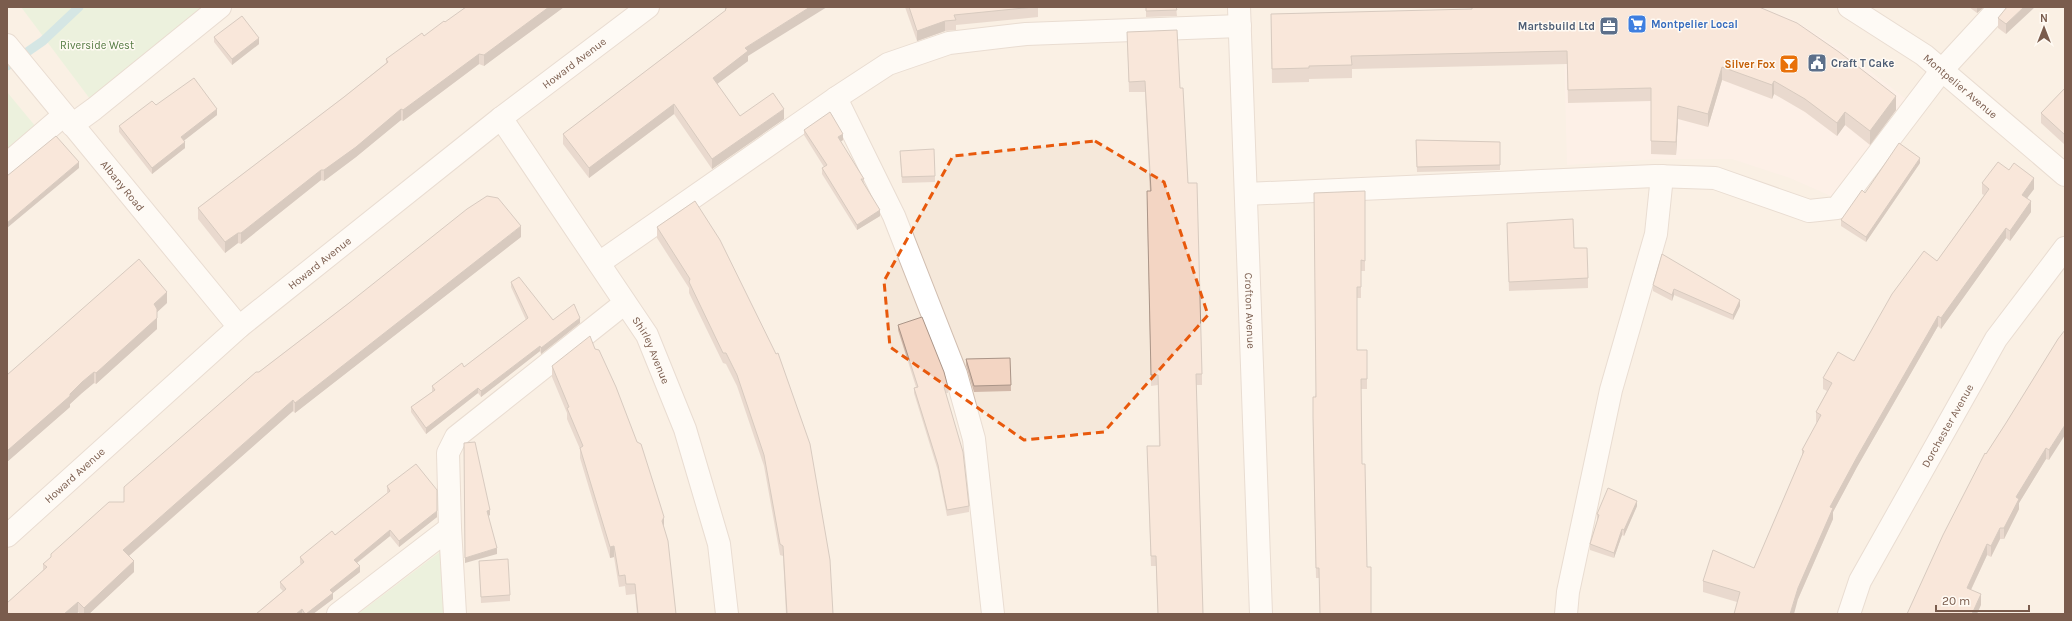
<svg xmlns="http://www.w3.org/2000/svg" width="2072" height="621" viewBox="0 0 2072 621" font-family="Karla,sans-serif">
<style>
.residential{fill:#f5e8da}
.commercial{fill:#fde8e0}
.green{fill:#d8ecc9}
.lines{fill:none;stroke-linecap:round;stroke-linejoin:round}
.stream{stroke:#a5d3da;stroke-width:9}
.minor-casing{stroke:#d1beb0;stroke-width:24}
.minor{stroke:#fff;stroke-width:22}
.wall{fill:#d1b7a8}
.shaded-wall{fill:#aa9588}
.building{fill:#f3d5c3;stroke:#aa9588}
.marked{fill:none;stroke:#e8590c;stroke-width:3;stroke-dasharray:8 5;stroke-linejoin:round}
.labels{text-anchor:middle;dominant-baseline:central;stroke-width:3;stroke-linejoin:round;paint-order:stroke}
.shop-label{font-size:11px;font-weight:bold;fill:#366cbe;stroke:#fffaf3;text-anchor:start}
.service-label{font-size:11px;font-weight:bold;fill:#4e5e75;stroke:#fffaf3;text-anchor:end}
.park-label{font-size:11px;fill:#537a41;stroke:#fffaf3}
.street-label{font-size:11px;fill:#7a5c4d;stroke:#fffaf3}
.food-label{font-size:11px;font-weight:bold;fill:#c56008;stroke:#fffaf3;text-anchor:end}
</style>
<rect width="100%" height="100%" fill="#fdf6ec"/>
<path class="residential" d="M7 7H2065V614H7Z"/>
<path class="commercial" d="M1563 7H1758L1792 19 1851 56 1912 104 1840 200 1790 178 1732 159H1657L1567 165Z"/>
<path class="green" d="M21 7H202L90 99Z
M7 92 36 127 7 151Z
M445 548 447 614H357L366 608Z"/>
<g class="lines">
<path class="stream" d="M7 66 43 41 79 7"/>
<defs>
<g id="minor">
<path id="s1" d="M1239 7 1261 614"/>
<path id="s2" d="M1849 7 1924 55 2065 175"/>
<path id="s3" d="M7 45 239 327"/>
<path d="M836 98 888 64 949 43 1026 34 1240 26"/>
<path id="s4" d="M501 118 647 335 685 429 719 544 727 614"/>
<path d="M72 125 94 109 220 7"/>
<path d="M7 164 64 115"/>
<path d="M1246 194 1655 176 1715 178 1809 211 1837 208 1942 70 2000 7"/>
<path d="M599 263 836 98 894 216 956 374 974 439 993 614"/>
<path d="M450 528 448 453 456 437 625 303"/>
<path id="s5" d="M7 536 239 327 501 118 648 7"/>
<path d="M338 614 450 528 455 614"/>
<path d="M1566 614 1568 592 1611 390 1656 234 1662 176"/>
<path id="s6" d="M1849 614 1860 581 1996 339 2065 248"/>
</g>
</defs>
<use href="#minor" class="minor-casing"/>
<use href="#minor" class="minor"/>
</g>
<path class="wall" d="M564 7 484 66 479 64 403 121 401 120 356 157 324 181 321 180 241 244 238 243 225 253 198 219V208L344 97 386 63V59L424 36 445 22Z
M905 7H1038V17L956 25V30L945 31 917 41Z
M1146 7H1176L1177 16 1146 17Z
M1759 7 1896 110 1870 145 1845 125 1837 136 1805 112 1774 94 1772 99 1722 80 1708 127 1678 119 1676 155 1651 154V101L1568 103 1567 64 1352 69V78L1309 79V82L1272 83 1271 14Z
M1969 7H1984L1977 13Z
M2007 7 2006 34 1998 28V18Z
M725 9 748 56V61L717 84 740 116 784 119 712 169 674 114 589 178 563 144V134L725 11Z
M1127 32 1180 88 1188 183 1202 374V385H1196L1203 614H1158L1156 566H1151L1147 446H1159L1158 385 1151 386 1147 202 1150 191 1145 92H1129Z
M214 37 259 44 232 65 214 42Z
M2065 88V145L2041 123V113Z
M217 115 184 140 185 148 152 174 119 132V126Z
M804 130 843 140 840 142 864 179V184L880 216 857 230 822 174V168L824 167 804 135Z
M1416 140 1500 142V170L1417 172Z
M900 156 935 176V182L902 183Z
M1920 163 1866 242 1841 226V220Z
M1982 183 2034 189 2027 198 2031 212 2010 241 2006 238 1941 329 1938 326 1857 467 1833 512V519L1798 599 1737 602 1703 592V581L1754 568 1802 456V450L1817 423 1816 422V412L1827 391 1823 389V378L1854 361 1937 261 1984 195 1982 194Z
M1365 191V271H1361V298H1357V350H1367V389H1361L1319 578H1316L1313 427 1315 397Z
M695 201 833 614H786L783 556 780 555 764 466 737 386 726 364 723 363 689 293V288L657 238V227Z
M1507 223 1574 248 1588 278V288L1509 291Z
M521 237 295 413 293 411 129 556 134 572 89 614H80L78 612 77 614H7L43 570V564L124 502 259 372 349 303Z
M1662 254 1740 306 1733 320 1674 295 1672 301 1653 291V285Z
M511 282 553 320 580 323 541 354 540 351 481 397 478 393 426 434 411 412V407L432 392V386L464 367 526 320 511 287Z
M167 303 157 312V329L96 384 94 383 82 393 70 404V407L7 462V375Z
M898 325 948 387V393H946L969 506V512L947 516 938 471 914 393V388L916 387 898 330Z
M2058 339 2049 460 2046 459 2019 503V509L2004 539H2000L1991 557 1987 555 1971 590 1981 605 1907 614 1986 454 2006 423Z
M1010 358 1011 391 974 392 966 365V359Z
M552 366 664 527 676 614H637L635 594 626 595 625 586 619 587 614 557 610 558 580 458V449L567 419V413L552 377Z
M387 486 437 517 399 547 390 536 357 563 360 572 333 593V599L313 614H256L283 591 280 588V582L301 565 300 563V557L335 535 388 493 387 492Z
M1637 506 1624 536 1622 535 1614 558 1590 550V544L1598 520H1597V514Z
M479 561 510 595V601L481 603Z"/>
<path class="shaded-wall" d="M549 7H564L484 66V55Z
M810 7H827L748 56V61L713 87V78L745 48Z
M1977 7H1984L1977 13Z
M2024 7H2035L2006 34V24Z
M945 21V31L917 41V31Z
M259 38V44L232 65V59Z
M479 54V64L403 121V110Z
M1722 67V80L1708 127V114Z
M1774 81V94L1772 99V85Z
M1896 96V110L1870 145V131Z
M674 104V114L589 178V168Z
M1678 106V119L1676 155V142Z
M217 109V115L181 143V137Z
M401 109V120L356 157 324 181V170Z
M784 109V119L712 169V159Z
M1845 112V125L1837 136V123Z
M843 134V140L838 143V137Z
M185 142V148L152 174V168Z
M1920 158V163L1866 242V237Z
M79 162V168L7 228V223Z
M321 170V180L241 244V233Z
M2034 178V189L2022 205V195Z
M2031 201V212L2010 241V231Z
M880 210V216L857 230V225Z
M521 226V237L295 413V403Z
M2006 228V238L1941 329V318Z
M238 233V243L225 253V242Z
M1674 289V295L1672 301V295Z
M167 292V303L154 315V304Z
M1740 300V306L1733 320V315Z
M1938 316V326L1857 467 1833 512V519L1798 599 1794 614H1790L1798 588 1830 507 1857 457Z
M157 318V329L96 384V373Z
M580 318V323L541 354V348Z
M540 346V351L481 397V391Z
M94 372V383L82 393 70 404V407L7 462V451L82 382Z
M478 388V393L426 434V428Z
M293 400V411L123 561V550Z
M2065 425V435L2049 460V450Z
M2046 448V459L2019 503V509L2004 539V528L2016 497Z
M1637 501V506L1624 536V530Z
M490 510V515L487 517V511Z
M437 511V517L399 547V541Z
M664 517V528L662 521Z
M2000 528V539L1991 557V546Z
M1622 529V535L1614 558V553Z
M390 530V536L354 565V560Z
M1987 544V555L1967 598V588Z
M614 546V557L610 558V547Z
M497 548V554L465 563V558Z
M134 561V572L89 614H84V608Z
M360 566V572L333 593V599L313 614H306L330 590Z
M1981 594V605L1977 614H1972Z
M78 602V612L77 614H64Z
M302 609V614H296Z"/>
<path class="building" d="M466 7H549L484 55 479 54 403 110 401 109 356 147 324 170H321L241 233H238L225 242 198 208 344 97 388 62 386 59 422 33 424 36 444 21 445 22Z
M728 7H810L745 48 748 51 713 78 740 116 773 93 784 109 712 159 674 104 589 168 563 134 726 10 725 9Z
M909 7H1034L954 15 956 20 945 21 917 31Z
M1146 7H1176L1177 10 1146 11Z
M1472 7H1759L1797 23 1839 52 1896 96 1870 131 1845 112 1837 123 1805 99 1774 81 1772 85 1722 67 1708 114 1678 106 1676 142 1651 141V88L1568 90 1567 51 1351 56 1352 65 1309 66V68L1272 69 1271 14 1472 9Z
M2007 7H2024L2006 24 1998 18Z
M242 16 259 38 232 59 214 37Z
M1177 30 1180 88H1183L1188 183H1197L1202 374H1196L1203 614H1158L1156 556H1151L1147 446H1160L1158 375H1151L1147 191H1151L1145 81 1129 82 1127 32Z
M194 78 217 109 181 137 185 142 152 168 119 126 152 101 156 105Z
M2065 88V135L2041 113Z
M830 112 843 134 838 137 864 179H861L880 210 857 225 822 168 827 165 804 130Z
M56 136 79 162 7 223V176Z
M1416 140 1500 142V165L1417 167Z
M1899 143 1920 158 1866 237 1841 220 1862 190 1865 193Z
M934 149 935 176 902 177 900 151Z
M1998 162 2009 170 2014 163 2034 178 2022 195 2031 201 2010 231 2006 228 1941 318 1938 316 1857 457 1830 507 1833 508 1798 588 1790 614H1734L1740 592 1703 581 1713 550 1754 568 1804 451 1802 450 1821 415 1816 412 1832 383 1823 378 1838 352 1854 361 1892 294 1924 251 1937 261 1989 189 1982 183Z
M1365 191V261L1361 260V287H1357V350H1367V379H1361L1362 464H1365L1367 567H1371V614H1320L1319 568H1316L1313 417V397H1316L1314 193Z
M487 196 498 198 521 226 295 403 293 400 123 550 134 561 84 608 78 602 64 614H7V603L47 567 43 564 51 557V554L109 502H124V487L256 372H259L349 303 467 209Z
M695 201 720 240 776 354 778 353 810 444 830 560 833 614H787L783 546 780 544 764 455 737 375 726 353H723L689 282 690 279 657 227Z
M1573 219 1574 248H1587L1588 278 1509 282 1507 223Z
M1662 254 1740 300 1733 315 1674 289 1672 295 1653 285Z
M139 259 167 292 154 304 157 309V318L96 373 94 372 82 382 70 394V396L7 451V375Z
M519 277 553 320 574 304 580 318 541 348 540 346 481 391 478 388 426 428 411 407 435 390 432 386 462 363 464 367 528 318 511 282Z
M922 317 944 372 948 387H944L963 452 969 506 947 510 938 465 914 388 918 387 898 325Z
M2065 330V425L2049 450 2046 448 2016 497 2019 499 2004 528H2000L1991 546 1987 544 1967 588 1981 594 1972 614H1907L1943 535 1985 453 1986 454 2006 423 2058 339Z
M590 336 595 349 599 350 616 387 637 442 641 444 660 504 664 517 662 521 668 541 676 614H638L635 584H626L625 575 619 576 614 546 610 547 580 448 583 446 567 408 569 407 552 366Z
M1010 358 1011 385 974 386 966 359Z
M475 442 490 510 487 511 497 548 465 558 464 443Z
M416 464 437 490V511L399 541 390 530 354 560 360 566 330 590 333 593 306 614H305L302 609 296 614H256L286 589 280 582 304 562 300 557 332 531 335 535 390 491 387 486Z
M1608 488 1637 501 1624 530 1622 529 1614 553 1590 544 1599 515 1597 514Z
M508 559 510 595 481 597 479 561Z"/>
<path d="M0 0H2072V621H0ZM1095 141 1164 182 1208 315 1104 432 1024 440 890 347 884 281 953 156Z" fill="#fdf6ec" fill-opacity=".55" fill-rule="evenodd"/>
<path class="marked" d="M1095 141 1164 182 1208 315 1104 432 1024 440 890 347 884 281 953 156Z"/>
<defs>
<symbol id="supermarket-square" viewBox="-11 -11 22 22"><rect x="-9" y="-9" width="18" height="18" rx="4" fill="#3f7fe0" stroke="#fffaf3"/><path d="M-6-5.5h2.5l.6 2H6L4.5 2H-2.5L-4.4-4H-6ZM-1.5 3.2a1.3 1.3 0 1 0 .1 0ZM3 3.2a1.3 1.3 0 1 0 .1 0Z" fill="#fff"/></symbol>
<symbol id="office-square" viewBox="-11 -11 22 22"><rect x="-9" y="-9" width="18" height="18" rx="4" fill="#5c6f8a" stroke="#fffaf3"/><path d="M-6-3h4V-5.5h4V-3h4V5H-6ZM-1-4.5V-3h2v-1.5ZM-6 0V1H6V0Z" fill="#fff"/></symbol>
<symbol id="civic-square" viewBox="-11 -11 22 22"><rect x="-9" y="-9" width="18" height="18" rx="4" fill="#5c6f8a" stroke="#fffaf3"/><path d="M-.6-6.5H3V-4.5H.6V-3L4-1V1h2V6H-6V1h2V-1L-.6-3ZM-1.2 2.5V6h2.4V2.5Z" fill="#fff"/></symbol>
<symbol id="bar-square" viewBox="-11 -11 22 22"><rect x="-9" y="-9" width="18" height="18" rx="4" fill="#e8710a" stroke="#fffaf3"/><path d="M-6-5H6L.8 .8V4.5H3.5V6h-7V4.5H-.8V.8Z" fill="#fff"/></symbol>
</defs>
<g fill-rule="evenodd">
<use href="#supermarket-square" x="1626" y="13" width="22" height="22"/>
<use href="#office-square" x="1598" y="15" width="22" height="22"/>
<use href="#civic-square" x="1806" y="52" width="22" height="22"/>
<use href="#bar-square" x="1778" y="53" width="22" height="22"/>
</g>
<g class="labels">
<g class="shop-label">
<text x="1651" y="24">Montpelier Local</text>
</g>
<g class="service-label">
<text x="1595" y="26">Martsbuild Ltd</text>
<text x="1831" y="63" text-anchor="start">Craft T Cake</text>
</g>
<g class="park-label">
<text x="97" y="45">Riverside West</text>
</g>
<g class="street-label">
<text stroke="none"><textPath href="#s5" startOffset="739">Howard Avenue</textPath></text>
<text stroke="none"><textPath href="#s2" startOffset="137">Montpelier Avenue</textPath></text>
<text stroke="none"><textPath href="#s3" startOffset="182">Albany Road</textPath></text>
<text stroke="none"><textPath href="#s5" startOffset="415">Howard Avenue</textPath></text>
<text stroke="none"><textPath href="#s1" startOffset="304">Crofton Avenue</textPath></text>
<text stroke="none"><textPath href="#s4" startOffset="277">Shirley Avenue</textPath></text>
<text stroke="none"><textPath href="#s6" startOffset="213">Dorchester Avenue</textPath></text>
<text stroke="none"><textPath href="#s5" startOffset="91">Howard Avenue</textPath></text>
</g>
<g class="food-label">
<text x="1775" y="64">Silver Fox</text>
</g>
</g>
<rect width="2072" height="621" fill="none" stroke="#7a5c4d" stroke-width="16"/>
<g transform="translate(2044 28)" stroke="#fffaf3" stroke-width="3" paint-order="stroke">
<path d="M0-3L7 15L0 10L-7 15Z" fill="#7a5c4d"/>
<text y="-6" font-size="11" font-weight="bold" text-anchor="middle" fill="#7a5c4d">N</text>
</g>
<path d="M1936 605v6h93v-6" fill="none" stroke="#7a5c4d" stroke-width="2"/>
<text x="1942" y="605" font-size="12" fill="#7a5c4d" stroke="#fffaf3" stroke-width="3" paint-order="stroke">20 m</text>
</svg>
